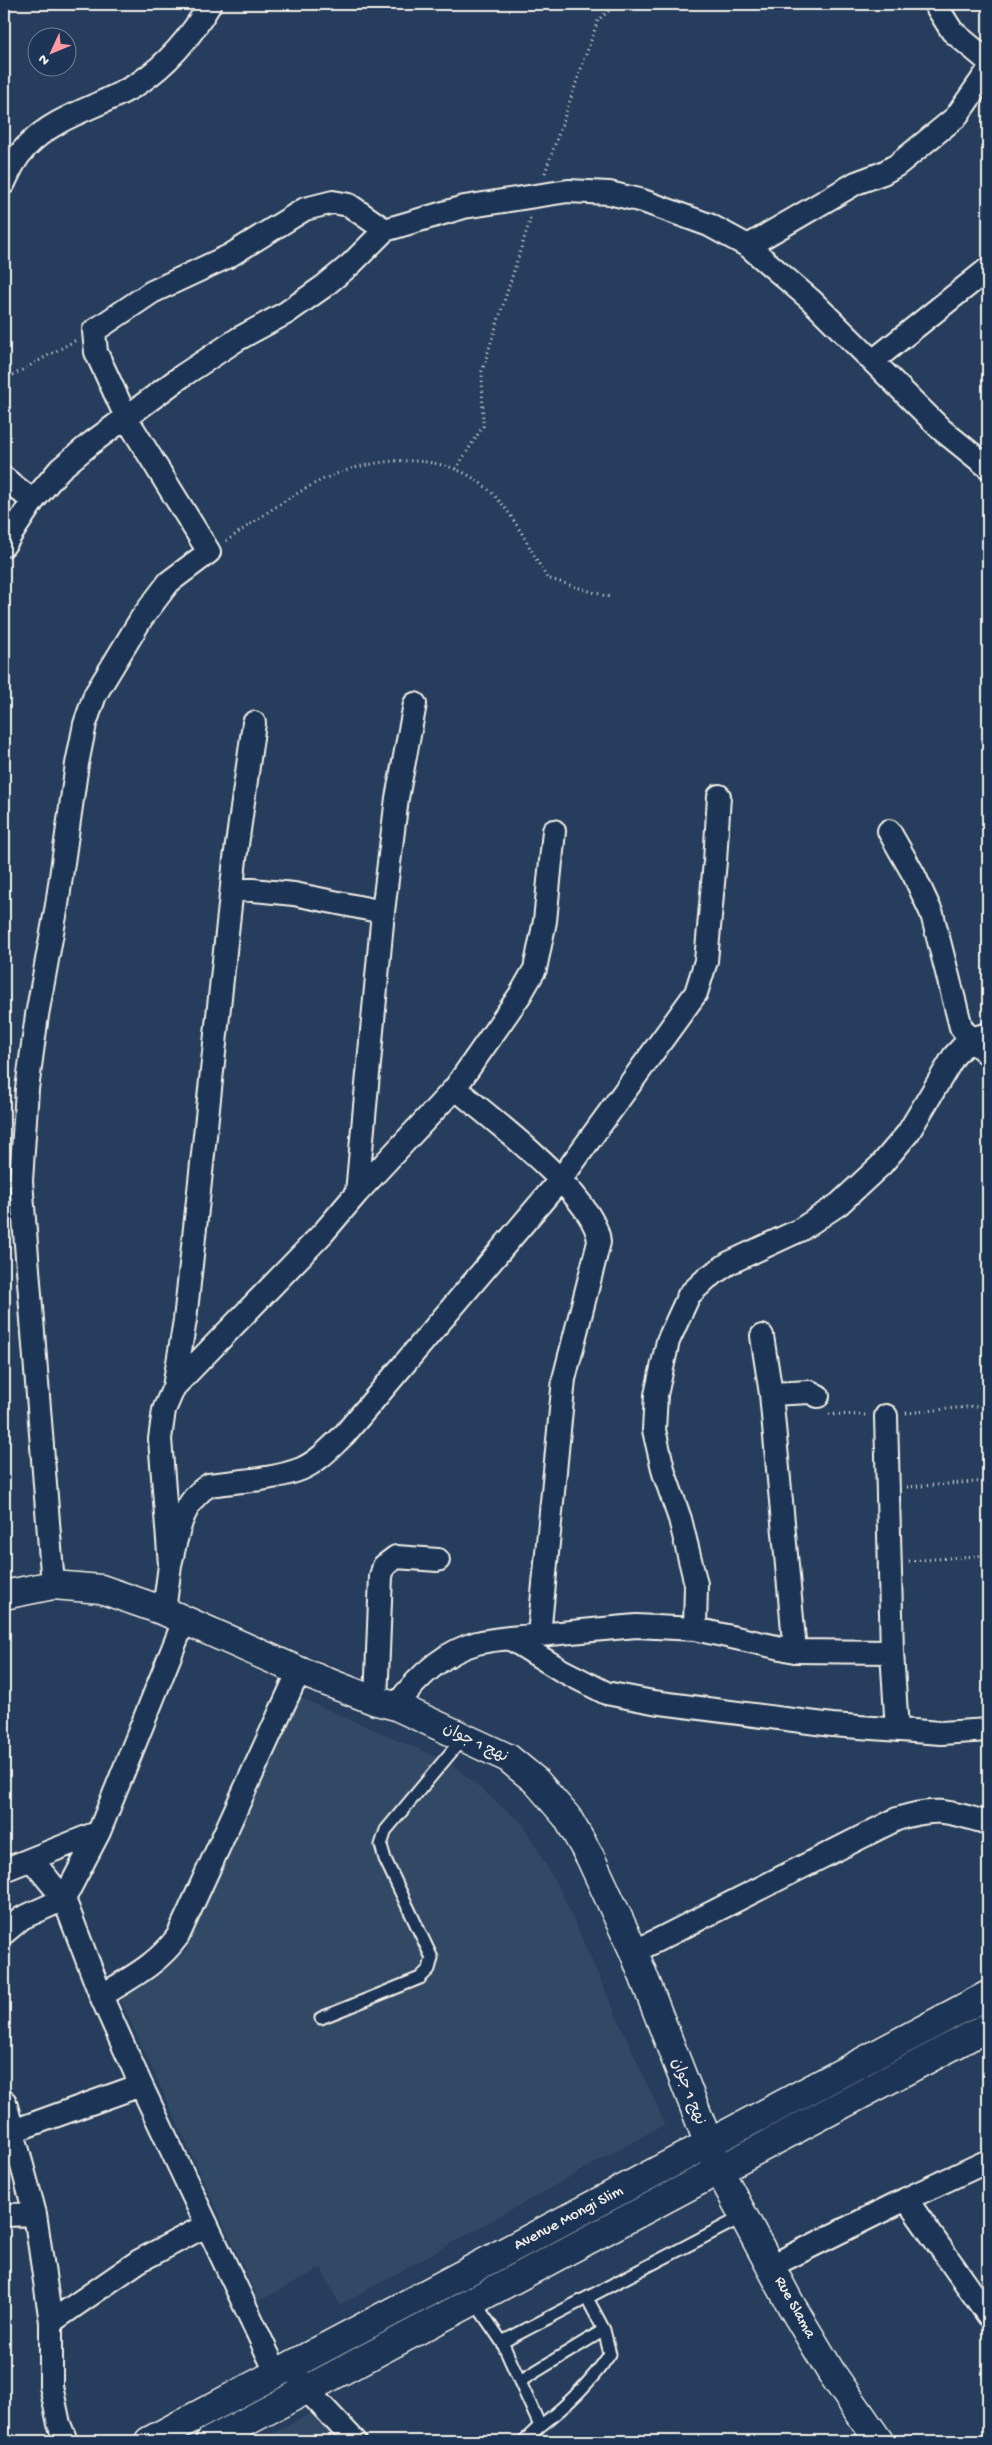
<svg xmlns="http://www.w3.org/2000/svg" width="992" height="2445" viewBox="0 0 992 2445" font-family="'Gochi Hand','Playpen Sans Arabic',sans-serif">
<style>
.built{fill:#334966}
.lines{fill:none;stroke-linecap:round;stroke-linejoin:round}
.lane-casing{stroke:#f4f1e8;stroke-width:15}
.street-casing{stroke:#f4f1e8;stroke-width:26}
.secondary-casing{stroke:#f4f1e8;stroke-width:31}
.path{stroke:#f4f1e8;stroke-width:3;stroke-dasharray:1 4;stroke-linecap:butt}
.lane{stroke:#1d3557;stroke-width:11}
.street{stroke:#1d3557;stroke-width:22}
.secondary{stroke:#1d3557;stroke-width:28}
.labels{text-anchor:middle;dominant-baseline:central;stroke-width:4;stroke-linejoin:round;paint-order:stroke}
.street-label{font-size:16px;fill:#f4f1e8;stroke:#1d3557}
</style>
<rect width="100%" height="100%" fill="#263d5d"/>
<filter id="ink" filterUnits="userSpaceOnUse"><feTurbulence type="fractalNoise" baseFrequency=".02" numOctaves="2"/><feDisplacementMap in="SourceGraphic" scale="10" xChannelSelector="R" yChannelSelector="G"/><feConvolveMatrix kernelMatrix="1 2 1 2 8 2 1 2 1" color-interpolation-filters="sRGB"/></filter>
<g filter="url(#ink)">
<path class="built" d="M289 1693 450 1763 523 1824 561 1892 665 2124 340 2305 321 2268 259 2301 114 1986 186 1952Z
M310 2414 337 2441H259Z"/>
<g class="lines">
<defs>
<path id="lane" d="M321 2018 420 1978 429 1969 432 1958 385 1859 381 1845 386 1830 463 1738
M474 2301 502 2342 744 2216
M502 2342 540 2426C568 2405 590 2383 610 2354L604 2330 587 2298
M520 2381 604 2330
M524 2441 540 2426"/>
<path id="street" d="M935 4 952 31 988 61
M4 183C10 170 16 157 26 147 57 114 102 107 139 83 169 63 192 35 210 4
M748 246 856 183 883 173 897 165 956 117 988 71
M873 361 988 269
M4 478 33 501
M4 545 33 501 60 469 90 444 182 376 238 339 286 313 323 287 351 264 385 230 464 207 568 191 609 193 643 201 709 225 748 246 811 300 942 430 988 467
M889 831 914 875 932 914 961 1027 970 1039 988 1054
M232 888 294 894 383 912
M357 1193 455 1088 520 995 535 969 545 921 554 831
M762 1336 771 1394 795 1651
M174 1387 185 1320 235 859 254 723
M771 1394 810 1392 818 1396
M886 1416 892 1652 897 1730
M170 1565C177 1536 181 1502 209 1485 239 1481 273 1480 301 1469 318 1462 331 1447 344 1435L561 1179 696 993 706 961 715 861 719 796
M53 1585 21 1181 27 1089 37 1015 57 905 77 764 85 724 95 695 141 619 169 582 209 552 127 419 96 352 94 331 152 292 229 256 305 209 333 202 349 205 385 230
M164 1611 170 1565 160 1439 164 1410 174 1387 323 1233 357 1193 383 912 397 798 415 704
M695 1629 696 1584 680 1519 664 1473 654 1430 656 1395 668 1341 689 1295 707 1278 729 1263 800 1230 839 1204 881 1165 908 1133 954 1056 970 1039 988 1034
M539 1635 636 1626 695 1629 795 1651 892 1652
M511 1639 561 1670 606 1693 653 1702 832 1725 941 1733 988 1730
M376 1701 381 1576 384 1566 396 1557 438 1560
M396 1706C416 1679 443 1652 477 1643 497 1638 519 1638 539 1635L564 1379 599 1242C597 1197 490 1118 455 1088
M32 1860 64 1899 101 1996 141 2085 277 2374
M4 1870 99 1832
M4 1933 22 1918 64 1899 99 1832 184 1621
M634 1952 897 1819C936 1806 950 1812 988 1823
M101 1996C130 1978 158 1964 178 1936L299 1671
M5 2102 35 2214 51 2322V2386L59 2424 66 2441
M13 2131 141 2085
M906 2199 988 2161
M4 2215 35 2214
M771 2266 906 2199 988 2315
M51 2322 139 2261 207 2225
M291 2366 307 2390 355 2441"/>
<path id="secondary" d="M4 1595 53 1585 101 1589 164 1611 299 1671 376 1701 396 1706 508 1758 536 1781 567 1817 590 1857 634 1952 719 2170 791 2305 831 2372 879 2441
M149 2441 988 1995
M210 2441 988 2027"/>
</defs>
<use href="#lane" class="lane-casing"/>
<use href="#street" class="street-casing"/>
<use href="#secondary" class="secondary-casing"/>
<path class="path" d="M545 173 598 20 617 4
M4 380 76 340
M456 469 483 426 482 371 531 217
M226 541C254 522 282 501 312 485 359 459 433 448 479 482 510 504 528 546 547 578L609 597
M986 1405 983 1383H988
M906 1413 986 1405 988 1447
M829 1414 867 1415
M907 1487 988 1481
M909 1561 988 1555"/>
<use href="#lane" class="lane"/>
<use href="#street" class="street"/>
<use href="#secondary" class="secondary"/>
</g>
</g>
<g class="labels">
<g class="street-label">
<text transform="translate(475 1744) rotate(26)">نهج 1 جوان</text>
<text transform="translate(687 2092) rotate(69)">نهج 1 جوان</text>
<text transform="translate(569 2219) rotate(-28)">Avenue Mongi Slim</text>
<text transform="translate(794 2308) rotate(61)">Rue Slama</text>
</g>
</g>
<rect width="992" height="2445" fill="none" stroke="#1d3557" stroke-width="20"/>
<rect x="10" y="10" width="972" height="2425" fill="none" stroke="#f4f1e8" stroke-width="2" filter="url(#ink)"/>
<g transform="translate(52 52) rotate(226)"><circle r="24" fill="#1d3557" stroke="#738091"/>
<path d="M0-4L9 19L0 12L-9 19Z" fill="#ff9aa2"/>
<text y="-8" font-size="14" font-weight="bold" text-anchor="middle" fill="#f4f1e8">N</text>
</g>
</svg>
